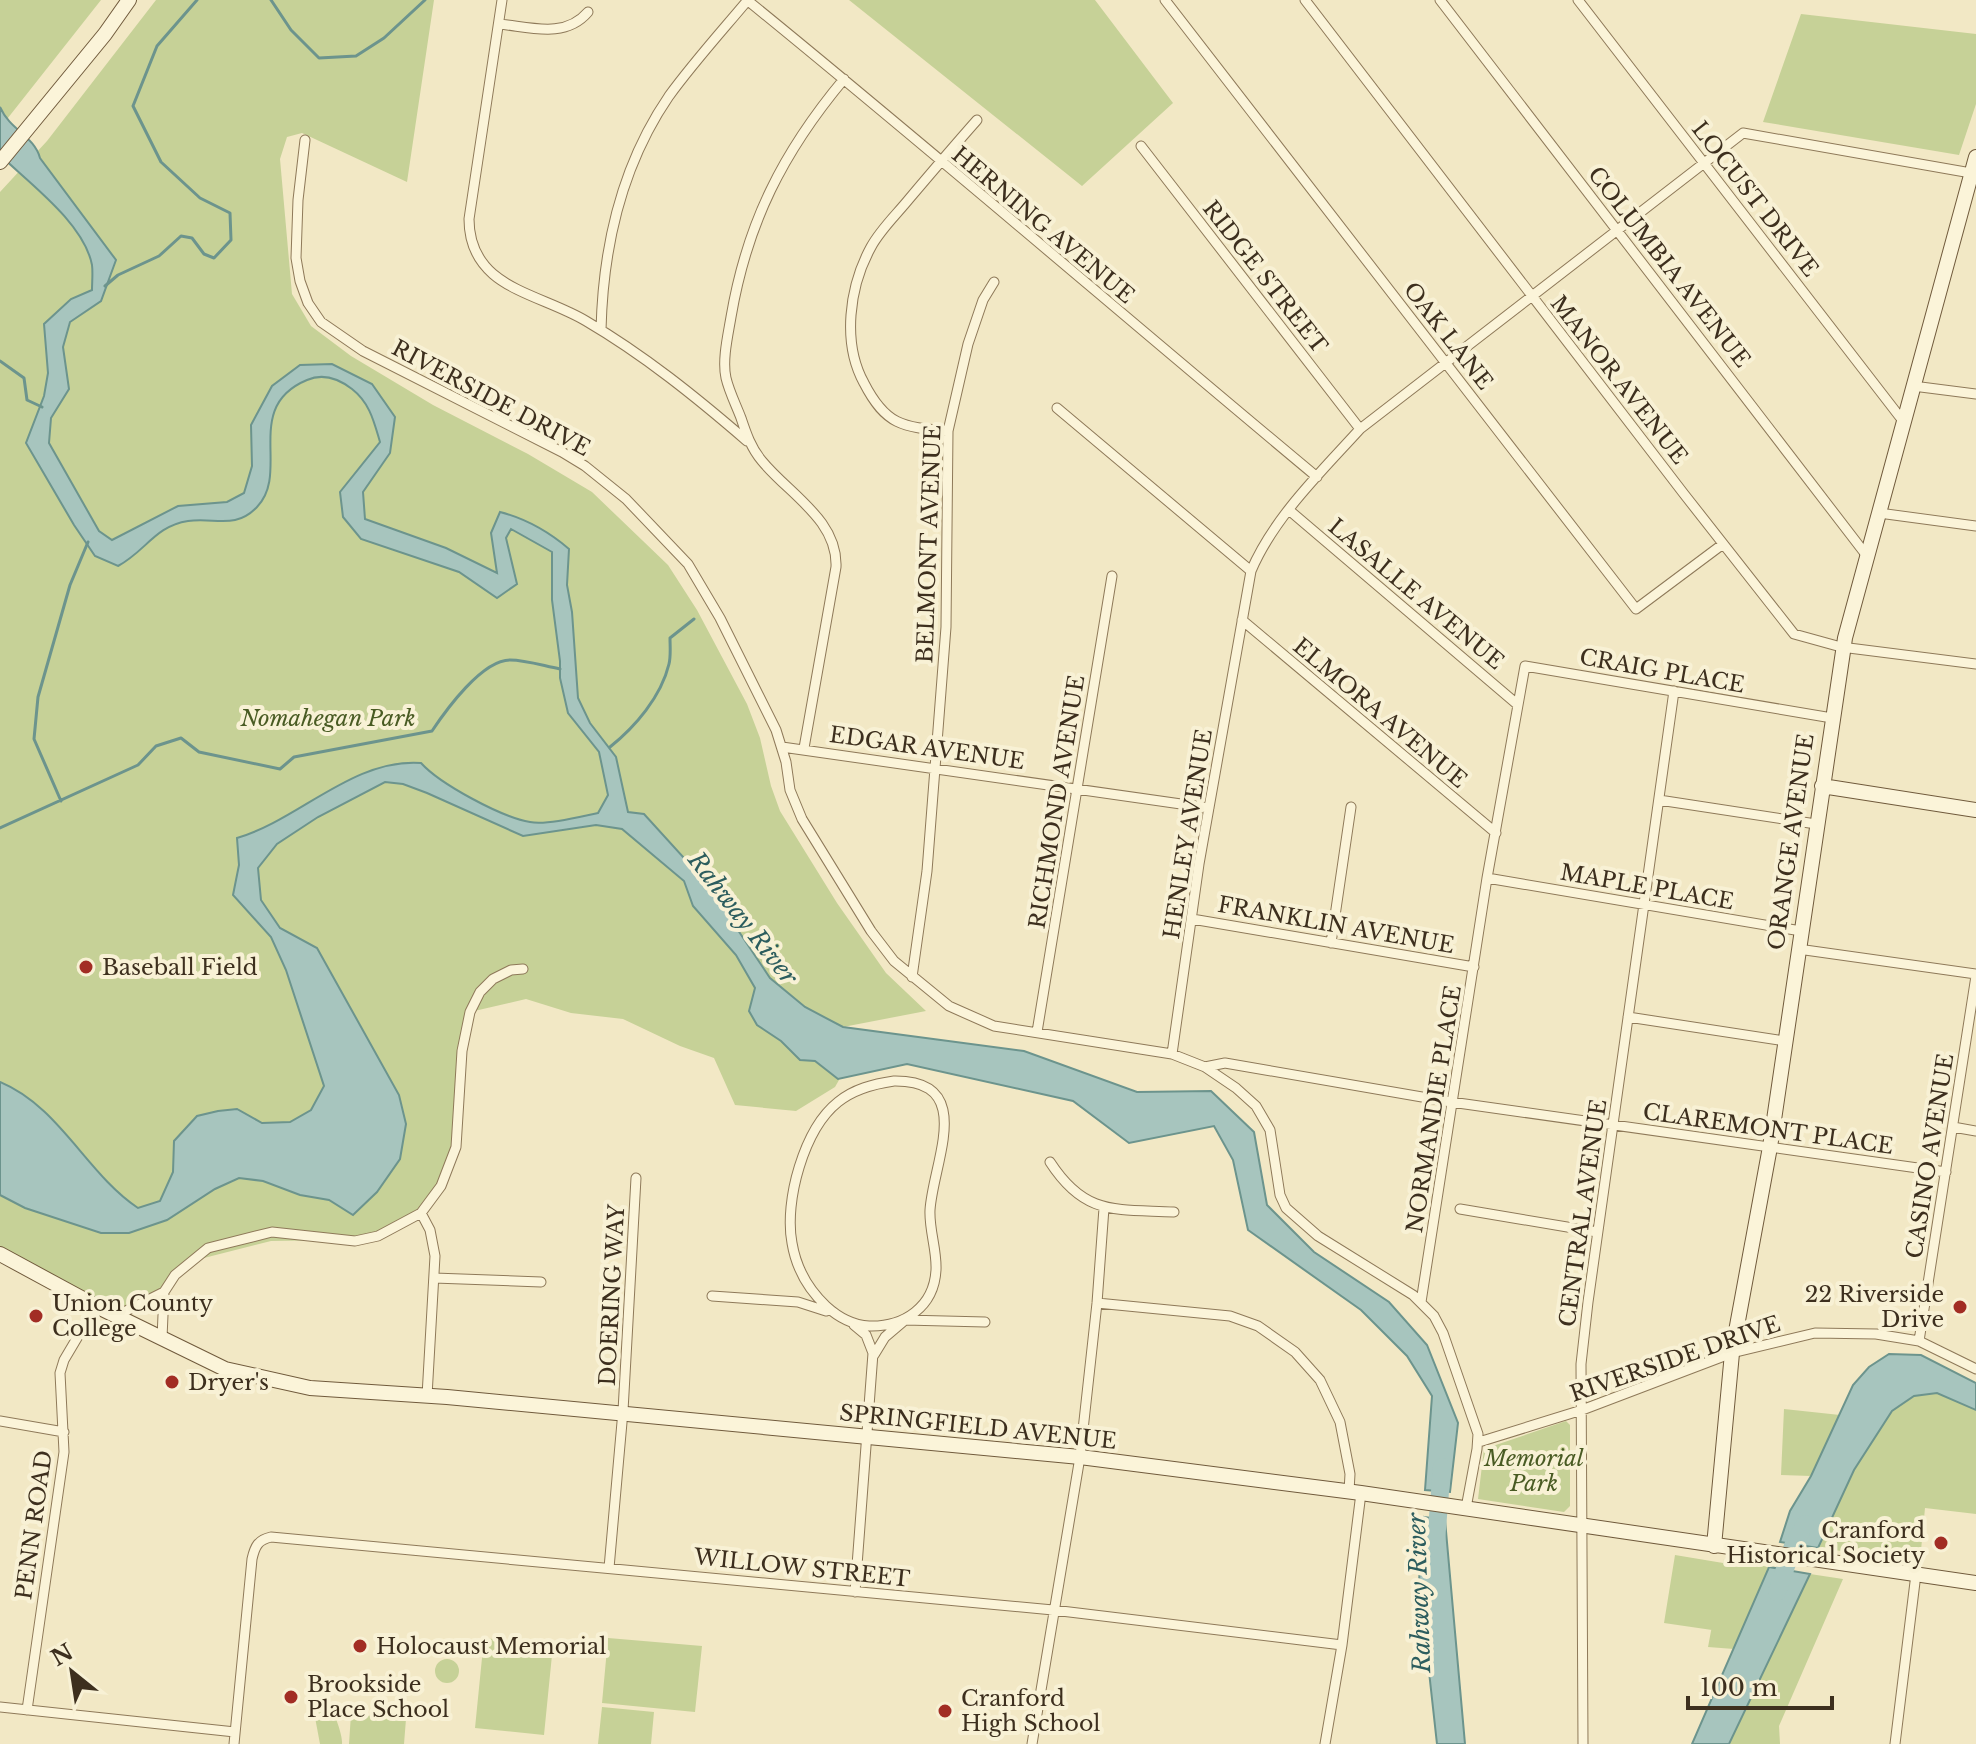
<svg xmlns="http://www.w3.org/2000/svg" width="1976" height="1744" viewBox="0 0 1976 1744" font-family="'Libre Baskerville',serif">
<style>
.green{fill:#c6d197}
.water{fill:#a7c5be;stroke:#6c948d;stroke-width:2}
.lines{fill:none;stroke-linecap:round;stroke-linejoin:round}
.stream{stroke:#6c948d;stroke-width:3}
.river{stroke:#a7c5be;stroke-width:18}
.street-casing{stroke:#8e7959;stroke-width:11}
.secondary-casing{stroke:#705a3c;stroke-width:16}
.street{stroke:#fbf4d9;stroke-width:9}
.secondary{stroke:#fbf4d9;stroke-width:14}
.poi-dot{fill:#a22d24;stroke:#f8f1d5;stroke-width:3}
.labels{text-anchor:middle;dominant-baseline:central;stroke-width:8;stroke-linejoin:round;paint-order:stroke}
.street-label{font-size:22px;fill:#3d2f1e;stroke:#f8f1d5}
.park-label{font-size:22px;font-style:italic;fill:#495b23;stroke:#f8f1d5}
.poi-label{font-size:22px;fill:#3d2f1e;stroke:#f8f1d5;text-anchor:start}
.water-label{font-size:24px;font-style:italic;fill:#2c5d5e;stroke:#f8f1d5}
</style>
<rect width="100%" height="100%" fill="#f2e8c5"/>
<path class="green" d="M0 0H101L0 128Z
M156 0H434L407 182 302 133 287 137 280 159 292 294 311 326 351 356 433 405 528 454 592 492 668 565 697 610 747 704 760 738 771 786 780 811 837 903 886 973 926 1011 843 1027 839 1080 835 1087 796 1111 735 1105 714 1058 680 1046 623 1019 571 1013 526 999 470 1012 452 1162 421 1213 378 1236 340 1240 271 1241 200 1259 164 1292 116 1316 0 1253V192L47 141Z
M849 0H1095L1173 103 1082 186Z
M1801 14 1976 34V104L1959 155 1763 122Z
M1937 1393 1976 1410V1514L1925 1508 1920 1561 1818 1548 1854 1470 1892 1411 1914 1396Z
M1784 1409 1840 1415 1811 1476 1781 1475Z
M1566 1421 1570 1425V1506L1564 1512 1478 1499 1484 1449Z
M1675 1555 1723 1563 1724 1559 1769 1567 1734 1649 1708 1647 1718 1594 1712 1630 1664 1623Z
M1810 1574 1843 1579 1779 1726 1780 1744H1729Z
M484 1638 553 1645 544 1735 475 1728Z
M608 1638 702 1646 695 1712 602 1703Z
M435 1671a12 12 0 1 1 24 0a12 12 0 1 1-24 0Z
M328 1704C334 1710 343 1736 342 1744H320L314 1712Z
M602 1707 654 1712 651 1744H598Z
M351 1714 406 1719 404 1744H349Z"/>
<path class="water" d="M0 107C10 130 34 136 40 158L116 260 101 301 70 322 63 347 69 389 51 418 49 443 99 531 112 540 178 506 227 502 244 493 252 466 251 425 272 386 300 365 332 364 372 384 395 417 390 453 363 492 365 519 446 548 497 573 491 533 500 512C527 519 548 531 569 549L567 585 572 612 578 698 590 723 616 757 628 812 644 814 705 881 770 978 805 1007 843 1027 1024 1051 1137 1092 1211 1091 1254 1132 1267 1205 1314 1252 1389 1302 1427 1345 1458 1423 1450 1492 1425 1490 1432 1396 1407 1356 1361 1310 1248 1230 1233 1160 1214 1126 1129 1143 1073 1101 907 1064 838 1079 815 1061 800 1060 781 1041 757 1025 749 1011 755 988 736 955 693 906 684 881 622 829 596 825 523 836 427 793 403 784 385 782 318 817 277 844 258 868 261 900 280 928 317 948 399 1095 406 1124 400 1159 377 1192 353 1215 329 1200 300 1195 263 1181 239 1178 215 1189 167 1220 129 1233H101L25 1208 0 1195V1082C60 1107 86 1173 138 1208L160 1201 173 1172 174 1141 197 1116 218 1111 237 1109 262 1123 290 1122 311 1110 324 1086 286 970 271 937 233 895 239 865 237 838C299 820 353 758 421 763 440 784 501 817 530 822 547 825 579 817 598 813L608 795 599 752 568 713 560 678V661L552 600V552L511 529 506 538 517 584 497 598 459 572 361 539 343 517 340 492 380 442C374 422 370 403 352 389 339 379 323 373 307 380 242 407 291 472 257 507 235 530 215 517 188 521 155 526 146 551 118 566L95 556 74 525 26 443 44 396 48 373 44 324 71 299 92 290C92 282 93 273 92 265 84 223 29 183 0 155Z
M1889 1354 1921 1355 1976 1383V1410L1937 1393 1914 1396 1892 1411 1854 1470 1818 1548 1780 1542 1790 1511 1811 1476 1853 1385 1869 1367Z
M1424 1517 1445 1520 1465 1744H1437L1419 1581Z
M1769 1567 1810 1574 1729 1744H1692Z"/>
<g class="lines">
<path class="stream" d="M271 0 291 30 319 58 356 56 384 38 425 0
M105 286 118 275 159 256 181 236 192 238 204 254 214 258 231 240 230 213 200 198 161 162 133 106 157 46 197 0
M0 361 24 378 27 400 42 407
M610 747C635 727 661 697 669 664 671 656 670 646 670 638L694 619
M61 801 34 739 38 697 70 585 88 542
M0 828 138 765 156 746 181 738 199 752 280 769 294 757 432 731C446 710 482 660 510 660 526 660 544 666 560 669"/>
<path class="river" d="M1436 1541 1442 1467
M1777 1592 1793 1546 1805 1524"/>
<defs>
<path id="street" d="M502 0 469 219C469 241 477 260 493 274 516 294 558 304 586 321 644 355 696 397 747 441
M747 0C939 156 1126 318 1317 477
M1165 0 1636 609 1723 544
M1305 0 1684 494 1794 634 1841 647 1976 664
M1440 0 1867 556
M1578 0 1903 421
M499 24C530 27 565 39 588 12
M305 140 298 200 296 258 300 281 308 303 321 322 363 351 562 452 585 466 626 499 688 564 720 618 776 730 786 762 790 790 802 819 871 931 894 961 949 1006 994 1026 1172 1054 1205 1067 1236 1088 1256 1106 1270 1130 1280 1195 1286 1208 1318 1236 1413 1295 1434 1316 1443 1333 1478 1434 1477 1449 1466 1508
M1141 146 1360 429
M601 330C603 246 621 166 669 96 693 63 721 32 747 1
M1913 386 1976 394
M1057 408 1251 571
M948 431C903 427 886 426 864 383 842 343 849 287 871 247 880 230 896 215 909 199 931 173 954 146 977 120
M1289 510 1518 705
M1879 513 1976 526
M1242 620 1496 833
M782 747 1209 808
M804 748 836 567C838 520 789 494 762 461 751 448 746 433 741 418 736 405 729 391 726 378 722 360 728 335 731 317 747 223 783 152 844 79
M1659 800 1816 824
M1487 878 1801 931
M1192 919 1474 967
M1331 943 1351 807
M1798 949 1976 974
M912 977 927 871 946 627 948 431 968 344 983 300 994 282
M1628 1017 1785 1041
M1037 1032 1112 576
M1172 1054 1199 864 1251 571C1274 517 1321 472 1360 429L1743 133 1971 173
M1205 1067 1225 1063 1451 1102 1946 1172
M894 1081C977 1080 933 1162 930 1210 929 1230 937 1250 936 1270 934 1307 904 1327 869 1326 852 1325 838 1317 826 1306 808 1289 796 1267 792 1243 784 1201 804 1129 838 1102 854 1089 873 1084 894 1081Z
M1953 1127 1976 1131
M1050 1162C1085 1216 1115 1209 1174 1212
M1460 1209 1597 1232
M421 1213 430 1230 435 1256 427 1396
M434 1278 541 1282
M712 1296 798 1302 826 1311
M1421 1302 1487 878 1525 666 1832 718
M1097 1303 1230 1316 1258 1326 1295 1352 1320 1380 1340 1422 1350 1474 1349 1491
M116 1316 164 1292 175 1275 208 1248 272 1232 355 1241 378 1236 421 1213 441 1186 456 1147 462 1051 470 1012 480 992 493 979 511 970 523 969
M854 1325 866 1335 873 1353 855 1592
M162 1338 164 1292
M1919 1341 1976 976
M874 1355 885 1337 905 1320 985 1322
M0 1421 64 1432
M1479 1442 1582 1410 1732 1353 1815 1333 1876 1334 1919 1341 1976 1369
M609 1568 623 1411 636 1178
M0 1707 235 1732
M27 1710 64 1452 60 1373 64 1360 96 1306
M234 1744 252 1559C255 1546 258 1540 271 1537L1053 1610 1342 1645
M1032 1744 1080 1457 1097 1303 1104 1208
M1325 1744 1342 1645 1361 1493
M1583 1744 1581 1364 1588 1302 1674 691
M1895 1744 1916 1574"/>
<path id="secondary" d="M0 162 105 34 129 0
M1822 786 1976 810
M0 1254 96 1306 225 1369 310 1388 447 1397 1080 1457 1361 1493 1976 1583
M1714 1546 1732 1353 1770 1147 1845 638 1976 157"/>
</defs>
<use href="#street" class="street-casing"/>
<use href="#secondary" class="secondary-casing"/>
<use href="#street" class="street"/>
<use href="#secondary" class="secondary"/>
</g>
<g class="poi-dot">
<circle cx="86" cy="967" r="8"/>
<circle cx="1960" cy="1307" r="8"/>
<circle cx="36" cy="1316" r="8"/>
<circle cx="172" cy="1382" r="8"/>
<circle cx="1941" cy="1543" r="8"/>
<circle cx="360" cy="1646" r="8"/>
<circle cx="291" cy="1697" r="8"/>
<circle cx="945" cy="1711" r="8"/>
</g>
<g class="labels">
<g class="street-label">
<text transform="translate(1755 199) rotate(52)">LOCUST DRIVE</text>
<text transform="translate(1043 225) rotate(40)">HERNING AVENUE</text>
<text transform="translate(1669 267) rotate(52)">COLUMBIA AVENUE</text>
<text transform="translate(1265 277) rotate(52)">RIDGE STREET</text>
<text transform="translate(1448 336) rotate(52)">OAK LANE</text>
<text transform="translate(1619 380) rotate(52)">MANOR AVENUE</text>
<text transform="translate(491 398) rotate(28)">RIVERSIDE DRIVE</text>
<text transform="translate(929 544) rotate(-88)">BELMONT AVENUE</text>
<text transform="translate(1416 594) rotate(40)">LASALLE AVENUE</text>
<text transform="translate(1662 671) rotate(10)">CRAIG PLACE</text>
<text transform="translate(1380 713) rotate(40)">ELMORA AVENUE</text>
<text transform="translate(927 748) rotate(8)">EDGAR AVENUE</text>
<text transform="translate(1057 802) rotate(-81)">RICHMOND AVENUE</text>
<text transform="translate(1188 834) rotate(-81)">HENLEY AVENUE</text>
<text transform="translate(1791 842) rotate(-82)">ORANGE AVENUE</text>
<text transform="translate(1647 887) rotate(10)">MAPLE PLACE</text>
<text transform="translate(1336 925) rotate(10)">FRANKLIN AVENUE</text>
<text transform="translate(1434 1109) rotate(-81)">NORMANDIE PLACE</text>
<text transform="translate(1768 1129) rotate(8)">CLAREMONT PLACE</text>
<text transform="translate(1930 1156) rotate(-81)">CASINO AVENUE</text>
<text transform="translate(1583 1213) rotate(-82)">CENTRAL AVENUE</text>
<text transform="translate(612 1295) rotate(-87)">DOERING WAY</text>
<text transform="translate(1675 1359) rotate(-19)">RIVERSIDE DRIVE</text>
<text transform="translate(978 1427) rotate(6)">SPRINGFIELD AVENUE</text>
<text transform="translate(34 1525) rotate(-82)">PENN ROAD</text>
<text transform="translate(802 1568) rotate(6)">WILLOW STREET</text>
</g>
<g class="park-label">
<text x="328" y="718">Nomahegan Park</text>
<text x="1534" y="1458">Memorial<tspan x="1534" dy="25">Park</tspan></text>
</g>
<g class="poi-label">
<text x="102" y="967">Baseball Field</text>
<text x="1944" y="1294" text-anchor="end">22 Riverside<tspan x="1944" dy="25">Drive</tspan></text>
<text x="52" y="1303">Union County<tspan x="52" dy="25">College</tspan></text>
<text x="188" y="1382">Dryer's</text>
<text x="1925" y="1530" text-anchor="end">Cranford<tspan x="1925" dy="25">Historical Society</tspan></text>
<text x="376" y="1646">Holocaust Memorial</text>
<text x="307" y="1684">Brookside<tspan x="307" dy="25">Place School</tspan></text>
<text x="961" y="1698">Cranford<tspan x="961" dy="25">High School</tspan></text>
</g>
<g class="water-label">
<text transform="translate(743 918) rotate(52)">Rahway River</text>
<text transform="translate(1419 1593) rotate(-92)">Rahway River</text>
</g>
</g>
<g transform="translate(72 1672) rotate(330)" stroke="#f8f1d5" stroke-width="6" paint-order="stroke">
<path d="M0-6L14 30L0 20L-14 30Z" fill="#3d2f1e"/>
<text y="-12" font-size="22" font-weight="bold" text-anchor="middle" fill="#3d2f1e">N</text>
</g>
<path d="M1688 1696v12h144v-12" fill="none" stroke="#3d2f1e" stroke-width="4"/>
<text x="1700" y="1696" font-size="24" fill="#3d2f1e" stroke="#f8f1d5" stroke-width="6" paint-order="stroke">100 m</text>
</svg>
